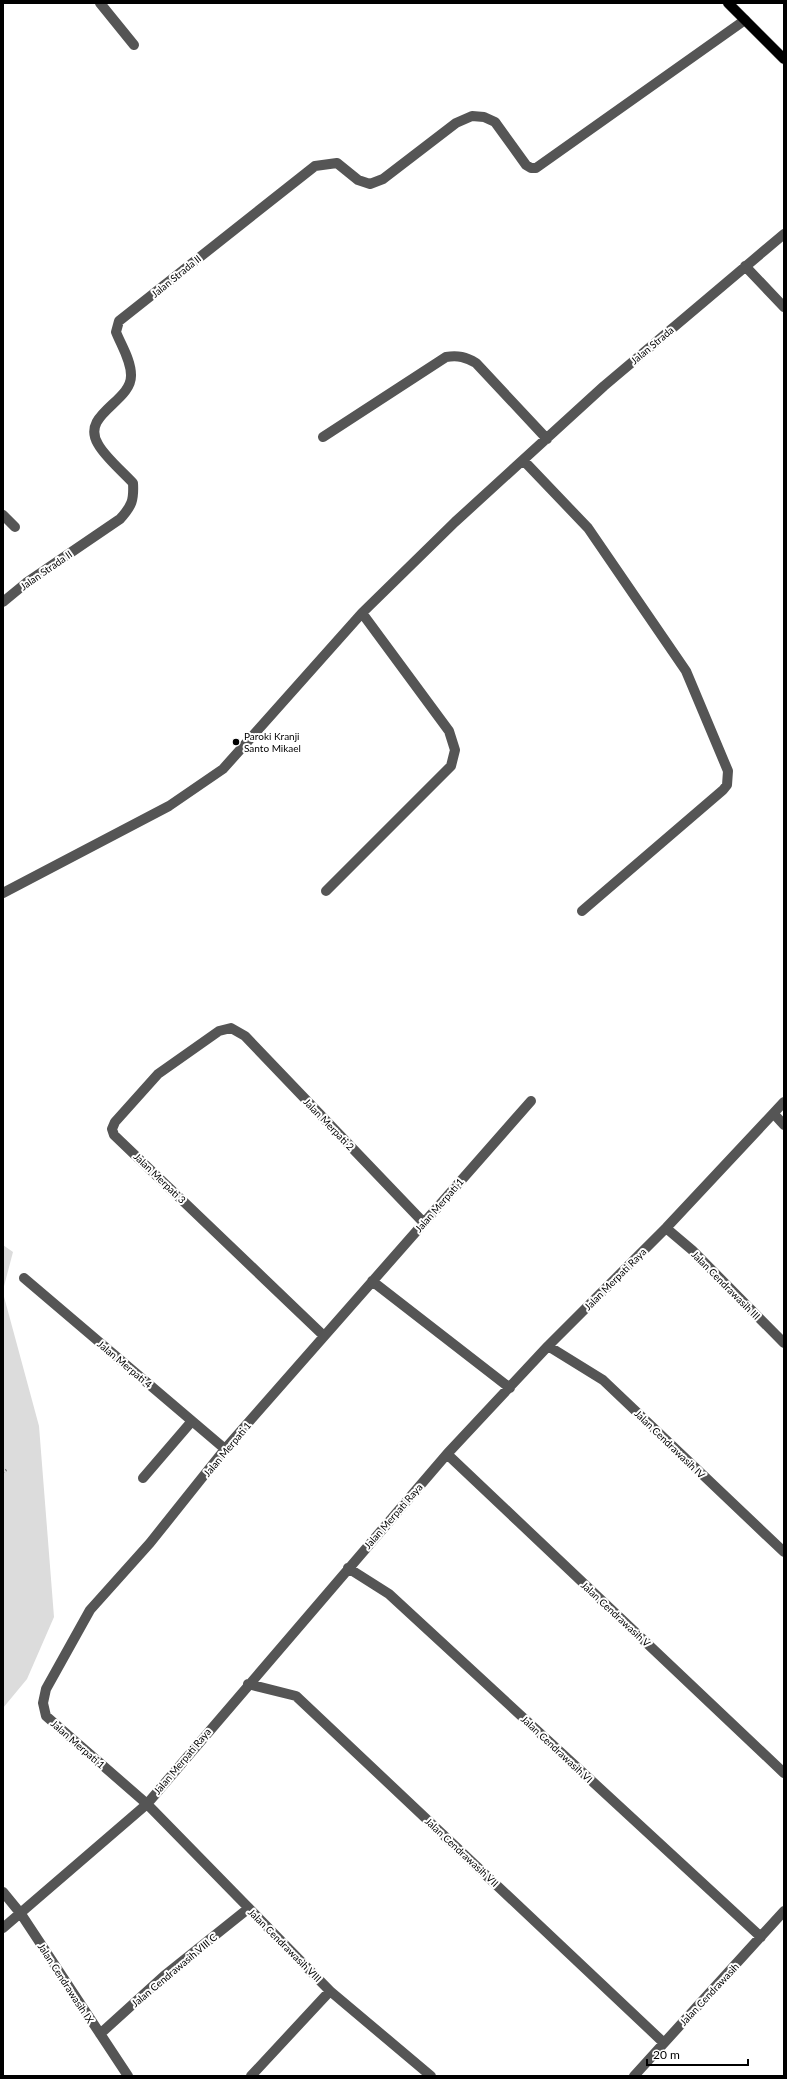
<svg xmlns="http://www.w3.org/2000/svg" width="787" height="2079" viewBox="0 0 787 2079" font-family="Lato,sans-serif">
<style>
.green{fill:#dcdcdc}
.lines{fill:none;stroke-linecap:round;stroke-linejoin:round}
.major-casing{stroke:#dbdbdb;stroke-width:11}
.path{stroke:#777;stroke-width:2.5;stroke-dasharray:1 2;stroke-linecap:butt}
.minor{stroke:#555;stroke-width:10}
.major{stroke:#000;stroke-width:10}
.poi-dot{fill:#000;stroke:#fff;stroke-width:1.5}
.labels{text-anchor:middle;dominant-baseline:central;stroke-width:4;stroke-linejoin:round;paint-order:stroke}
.street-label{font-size:10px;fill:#000;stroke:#fff}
.poi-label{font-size:10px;fill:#000;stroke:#fff;text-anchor:start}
</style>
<rect width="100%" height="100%" fill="#fff"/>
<path class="green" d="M3 1245 13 1252 3 1290Z
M3 1293 39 1426 54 1617 27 1679 3 1708Z"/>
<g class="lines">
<defs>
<path id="major" d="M728 3 784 59"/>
</defs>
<use href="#major" class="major-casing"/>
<path class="path" d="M3 1472 8 1469"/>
<path class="minor" d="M100 3 134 45
M745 266 784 307
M323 437 446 357C458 355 466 357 476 363L547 439
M524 461 588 528 686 671 728 771 727 785 723 790 582 911
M3 515 15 527
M3 602 26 583 120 519C132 506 134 500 133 483 123 472 105 457 98 444 80 414 132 402 131 375 131 360 121 345 116 332L119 321 315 166 337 163 358 180 370 184 383 179 456 123 472 116 484 117 495 122 526 165 531 168H536L745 20
M326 891 451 766 455 750 449 731 362 613
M3 893 169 806 223 769 362 613 455 522 604 386 784 234
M774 1114 784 1125
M666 1228 692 1250 784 1343
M24 1278 225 1449
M372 1281 510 1388
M324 1336 114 1135 112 1129 115 1122 158 1074 219 1031 231 1028 245 1036 424 1223
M548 1346 603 1380 784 1552
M447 1454 784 1773
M143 1478 192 1421
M348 1568 389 1594 761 1937
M248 1684 296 1696 664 2043
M3 1892 21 1914 128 2076
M3 1928 147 1804 447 1454 548 1346 666 1228 784 1102
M100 2034 164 1976 249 1908
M251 2076 330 1991
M431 2076 330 1991 147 1804 46 1716 43 1703 46 1689 90 1610 150 1543 225 1449 531 1101
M634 2076 784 1911"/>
<use href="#major" class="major"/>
</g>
<circle class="poi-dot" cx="236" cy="742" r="4"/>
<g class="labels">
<g class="street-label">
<text transform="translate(176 276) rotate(-39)">Jalan Strada II</text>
<text transform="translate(652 345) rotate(-40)">Jalan Strada</text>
<text transform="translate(46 570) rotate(-35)">Jalan Strada II</text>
<text transform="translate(329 1124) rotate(46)">Jalan Merpati 2</text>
<text transform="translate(160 1178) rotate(44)">Jalan Merpati 3</text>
<text transform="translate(439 1205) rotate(-49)">Jalan Merpati 1</text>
<text transform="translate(615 1279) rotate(-45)">Jalan Merpati Raya</text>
<text transform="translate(726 1285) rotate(45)">Jalan Cendrawasih III</text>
<text transform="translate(125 1364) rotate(40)">Jalan Merpati 4</text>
<text transform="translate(670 1444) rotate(44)">Jalan Cendrawasih IV</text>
<text transform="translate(227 1449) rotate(-50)">Jalan Merpati 1</text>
<text transform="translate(393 1516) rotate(-49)">Jalan Merpati Raya</text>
<text transform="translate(616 1614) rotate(43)">Jalan Cendrawasih V</text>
<text transform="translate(78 1744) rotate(41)">Jalan Merpati 1</text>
<text transform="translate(557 1749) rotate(43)">Jalan Cendrawasih VI</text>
<text transform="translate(182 1761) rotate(-50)">Jalan Merpati Raya</text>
<text transform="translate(462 1852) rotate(43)">Jalan Cendrawasih VII</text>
<text transform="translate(285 1945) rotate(45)">Jalan Cendrawasih VIII</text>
<text transform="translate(174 1970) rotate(-40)">Jalan Cendrawasih VIII C</text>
<text transform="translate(66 1983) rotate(57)">Jalan Cendrawasih IX</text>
<text transform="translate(709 1994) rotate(-47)">Jalan Cendrawasih</text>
</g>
<g class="poi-label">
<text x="244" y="736">Paroki Kranji<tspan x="244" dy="12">Santo Mikael</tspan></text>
</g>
</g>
<rect width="787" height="2079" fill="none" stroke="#000000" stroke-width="8"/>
<path d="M647 2059v6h101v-6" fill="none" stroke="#000000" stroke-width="2"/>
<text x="653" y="2059" font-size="12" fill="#000000" stroke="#ffffff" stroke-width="3" paint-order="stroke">20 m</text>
</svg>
